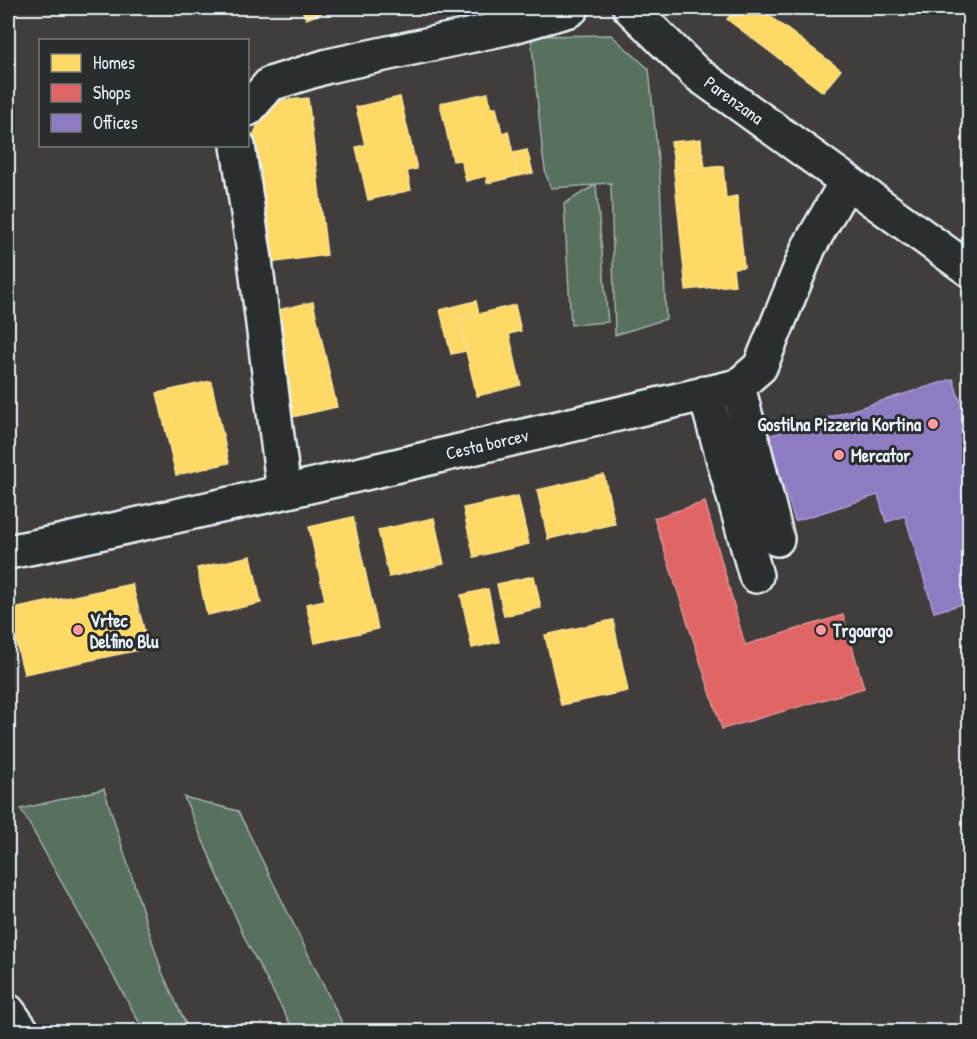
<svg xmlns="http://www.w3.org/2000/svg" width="977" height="1039" viewBox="0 0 977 1039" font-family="'Patrick Hand',sans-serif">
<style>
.green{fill:#58715f;stroke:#a0b1ac;stroke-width:1.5}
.homes{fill:#ffd966;stroke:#f8e092;stroke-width:1.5}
.shops{fill:#e06666;stroke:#e29092;stroke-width:1.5}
.offices{fill:#8e7cc3;stroke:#a99fd3;stroke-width:1.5}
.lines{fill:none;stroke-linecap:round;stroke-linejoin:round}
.minor-casing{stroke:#e8f1f8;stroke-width:38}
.minor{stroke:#2a2d2e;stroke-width:33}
.poi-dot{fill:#ff9aa2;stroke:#2a2d2e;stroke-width:2}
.labels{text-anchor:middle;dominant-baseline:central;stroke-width:6;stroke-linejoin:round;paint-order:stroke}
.street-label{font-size:18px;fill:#e8f1f8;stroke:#2a2d2e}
.poi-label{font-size:18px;font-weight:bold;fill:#e8f1f8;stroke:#2a2d2e;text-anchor:start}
</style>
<rect width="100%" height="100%" fill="#403d3c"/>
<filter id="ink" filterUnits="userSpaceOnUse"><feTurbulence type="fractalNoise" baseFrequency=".0167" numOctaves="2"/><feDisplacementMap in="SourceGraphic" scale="12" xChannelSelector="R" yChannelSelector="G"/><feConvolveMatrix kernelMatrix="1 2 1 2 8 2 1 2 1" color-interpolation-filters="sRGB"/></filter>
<g filter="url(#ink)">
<path class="green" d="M611 35 649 69 660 179 666 319 615 335 611 183 596 184 608 322 571 325 564 204 595 185 551 188 546 175 543 157 531 36Z
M104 789 162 972 189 1031H144L21 809Z
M184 797 238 811 346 1031H294L246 941Z"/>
<path class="homes" d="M301 8H320L322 13 306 19Z
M736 8H759L841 70 823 92 727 19Z
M488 93 491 108 496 107 502 133 508 131 518 176 487 183 486 176 466 181 461 160 453 161 440 103Z
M400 97 417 169 407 171 411 190 368 200 356 147 365 145 356 107Z
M308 98 327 255 262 264 249 146 267 102Z
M701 139 702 153 673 156 671 142Z
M527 150 533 173 518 176 513 153Z
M703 153 705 168 674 171 673 156Z
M723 166 726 198 737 196 744 267 733 268 735 285 686 290 674 171Z
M476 301 479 314 458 319 466 351 451 354 440 310Z
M313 302 337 407 292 417 269 312Z
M515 305 521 331 509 334 521 385 477 396 458 319Z
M211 381 229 463 176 475 157 393Z
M604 475 615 524 548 539 537 490Z
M518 496 529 544 474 557 463 508Z
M353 517 378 629 315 643 306 604 325 600 309 527Z
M434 518 444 564 389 577 378 530Z
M251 556 261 603 207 615 197 568Z
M534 576 541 608 504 616 497 584Z
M132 584 149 648 24 674 8 610Z
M488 589 499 642 472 648 461 595Z
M613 620 628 691 561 705 545 635Z"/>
<path class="shops" d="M705 502 745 645 843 615 864 688 722 729 654 518Z"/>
<path class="offices" d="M953 379 970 432V602L934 612 905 516 886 522 878 495 795 521 768 436Z"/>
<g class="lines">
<defs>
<path id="minor" d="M630 8 696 73 970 270
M248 109 270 84 328 66 510 27 569 10 572 8
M238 146 255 260 284 492
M738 386 777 539
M705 393 756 576
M8 552 54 543 284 492 738 386 760 367 809 247 847 181
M8 1011 23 1032"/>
</defs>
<use href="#minor" class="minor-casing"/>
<use href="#minor" class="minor"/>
</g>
</g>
<g class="poi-dot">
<circle cx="933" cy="424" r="6"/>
<circle cx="839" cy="455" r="6"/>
<circle cx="78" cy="630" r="6"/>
<circle cx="821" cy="630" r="6"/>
</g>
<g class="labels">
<g class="street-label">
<text transform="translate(734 100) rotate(36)">Parenzana</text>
<text transform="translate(487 444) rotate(-13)">Cesta borcev</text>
</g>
<g class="poi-label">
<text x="921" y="424" text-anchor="end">Gostilna Pizzeria Kortina</text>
<text x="851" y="455">Mercator</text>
<text x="90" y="620">Vrtec<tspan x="90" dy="21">Delfino Blu</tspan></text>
<text x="833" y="630">Trgoargo</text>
</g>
</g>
<rect width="977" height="1039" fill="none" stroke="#2a2d2e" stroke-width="30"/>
<rect x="15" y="15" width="947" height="1009" fill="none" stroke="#e8f1f8" stroke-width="2" filter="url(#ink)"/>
<rect x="39" y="39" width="210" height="108" fill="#2a2d2e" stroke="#767b7f" stroke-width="1.5"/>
<rect x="51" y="54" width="30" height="18" fill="#ffd966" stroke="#767b7f" stroke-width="1.5"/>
<text x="93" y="69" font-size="18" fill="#e8f1f8">Homes</text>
<rect x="51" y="84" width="30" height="18" fill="#e06666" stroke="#767b7f" stroke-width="1.5"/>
<text x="93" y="99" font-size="18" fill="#e8f1f8">Shops</text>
<rect x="51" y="114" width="30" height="18" fill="#8e7cc3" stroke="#767b7f" stroke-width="1.5"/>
<text x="93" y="129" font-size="18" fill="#e8f1f8">Offices</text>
</svg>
